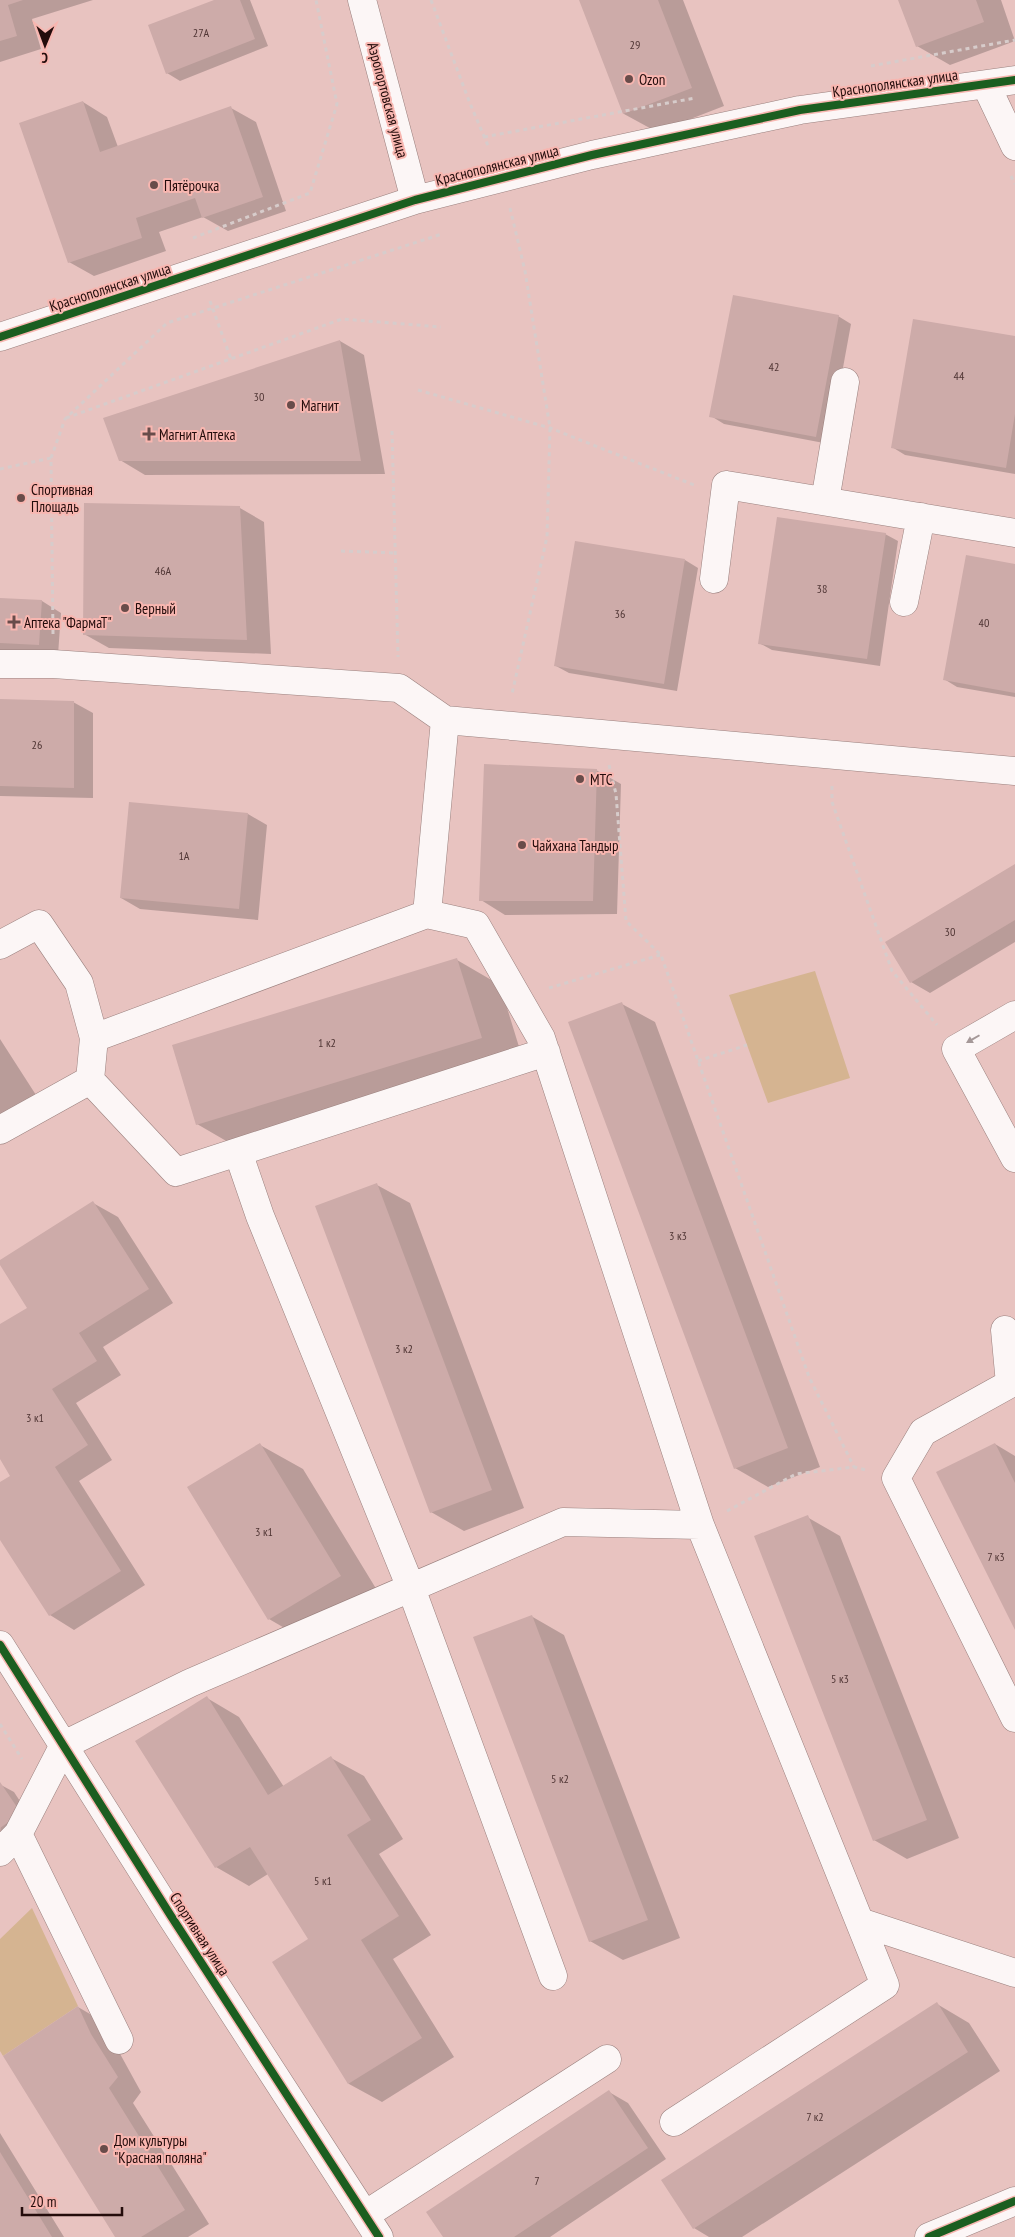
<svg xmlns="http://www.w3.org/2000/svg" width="1015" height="2237" viewBox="0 0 1015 2237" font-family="'PT Sans Narrow',sans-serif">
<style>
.green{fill:#d5b491}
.shadow{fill:#0003}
.building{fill:#cdaba9}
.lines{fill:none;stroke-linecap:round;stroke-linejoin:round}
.minor-casing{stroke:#9a807e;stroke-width:29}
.path{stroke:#d7cccb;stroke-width:3;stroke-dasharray:4 4;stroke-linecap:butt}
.minor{stroke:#fcf6f6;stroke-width:28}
.cycleway-casing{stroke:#f8b6b0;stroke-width:11}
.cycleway{stroke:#1b5e20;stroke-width:8}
.oneway{fill:#a59898}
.poi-dot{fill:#684c4a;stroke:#f8b6b0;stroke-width:2}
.labels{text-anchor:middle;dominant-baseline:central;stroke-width:4;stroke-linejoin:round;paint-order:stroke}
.number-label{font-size:12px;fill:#503635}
.poi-label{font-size:15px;fill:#230c0b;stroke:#f8b6b0;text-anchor:start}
.street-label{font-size:15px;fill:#230c0b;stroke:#f8b6b0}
</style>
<rect width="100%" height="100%" fill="#e8c3c0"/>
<path class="green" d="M815 971 850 1078 768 1103 729 995Z
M32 1908 78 2006 3 2056 0 2051V1939Z"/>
<path class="shadow" d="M0 0H93L32 19 41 49 0 62Z
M217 0H250L268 46 180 81 167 73Z
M580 0H683L724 106 657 132 624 114Z
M899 0H1001L1015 41 950 65 917 46Z
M83 102 107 117 118 147 231 108 256 122 286 211 228 231 203 217 159 232 166 251 94 276 69 262Z
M838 316 851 324 829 444 724 424 711 416Z
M1015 338V474L905 455 892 447Z
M340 341 364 355 385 474 145 475 120 460Z
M240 508 264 522 271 654 109 648 84 634Z
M885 534 898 541 880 666 772 650 759 643Z
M685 560 698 568 677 691 569 673 556 666Z
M1015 566V697L957 687 944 679Z
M0 599 42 601 61 613 58 655 0 653Z
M0 700 73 702 93 713V798L0 796Z
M596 770 621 784 617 914 505 915 481 900Z
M248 814 267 825 258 920 140 909 121 898Z
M1015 866V942L930 993 911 982Z
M457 960 500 985 524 1063 240 1149 197 1124Z
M622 1004 655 1022 820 1467 768 1487 735 1468Z
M0 1039 36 1095 0 1117Z
M377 1185 410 1203 524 1508 464 1531 431 1512Z
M93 1203 118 1217 173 1303 103 1347 121 1375 76 1403 112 1460 79 1481 145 1585 74 1630 50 1615 0 1537V1484L12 1476 0 1457V1326L29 1308 0 1262Z
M995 1444 1015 1456V1627Z
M260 1445 303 1469 383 1600 312 1644 269 1619Z
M807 1517 840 1536 959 1838 907 1859 874 1840Z
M531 1616 564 1635 680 1938 623 1960 590 1941Z
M207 1698 239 1717 284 1787 331 1758 364 1776 403 1839 379 1854 431 1935 393 1959 454 2057 382 2102 349 2084 274 1963 310 1940 268 1874 249 1886 216 1867 137 1741Z
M1 1785 14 1792 33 1821 0 1843Z
M937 2004 969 2023 1000 2071 742 2237H709L694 2228Z
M78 2007 102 2021 141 2092 133 2103 209 2224 188 2237H116Z
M609 2092 628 2103 666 2159 550 2237H444Z
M0 2133 64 2237H0Z"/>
<path class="building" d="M0 0H23L8 5 17 36 0 41Z
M214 0H240L255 39 166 74 148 25Z
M579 0H658L692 88 623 114Z
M898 0H976L984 22 916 47Z
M83 101 100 152 231 106 263 197 202 218 195 198 136 218 142 238 68 263 19 123Z
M733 295 839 315 816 437 709 417Z
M913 319 1015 336V414L1006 468 891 448Z
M340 340 361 461H119L103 418Z
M84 503 240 506 247 640 83 635Z
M777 517 886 533 867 659 758 644Z
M575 541 685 559 664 684 554 666Z
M966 555 1015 564V693L943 680Z
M0 598 42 600 39 645 0 643Z
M0 699 74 701V788L0 786Z
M484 764 597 769 593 901H479Z
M129 802 248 813 239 909 120 898Z
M1015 864V920L910 983 885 942Z
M457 958 482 1038 196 1125 172 1045Z
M622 1002 788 1448 734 1469 568 1022Z
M377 1183 492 1490 430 1513 315 1206Z
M93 1201 149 1289 79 1333 97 1361 52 1389 88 1445 55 1467 121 1571 49 1616 0 1540V1482L10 1476 0 1459V1324L27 1308 0 1265V1260Z
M260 1443 341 1576 268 1620 187 1487Z
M995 1443 1015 1483V1630L936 1472Z
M808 1515 927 1820 873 1841 754 1536Z
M532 1615 648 1920 589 1942 473 1637Z
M207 1696 268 1795 331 1756 371 1820 347 1835 399 1916 361 1940 422 2038 348 2084 272 1962 308 1939 250 1847 215 1868 135 1741Z
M0 1782 21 1813 0 1828Z
M937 2002 968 2052 693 2229 661 2180Z
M78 2006 91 2034 118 2077 109 2088 185 2210 141 2237H115L3 2056Z
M609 2090 648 2148 514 2237H443L426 2212Z
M0 2152 52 2237H0Z"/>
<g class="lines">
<defs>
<path id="minor" d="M362 0 415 200
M986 85 1015 146
M0 337 415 200 592 155 800 110 1015 80
M825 501 845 382
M714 579 726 485 1015 533
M904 602 921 517
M0 664H53L399 688 445 720 1015 771
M445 720 427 914 94 1038 90 1080 176 1172 546 1052
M0 945 39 924 79 983 94 1038
M1015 1015 956 1049 1015 1158
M0 1130 90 1080
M238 1152 260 1216 411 1588 553 1976
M1005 1330 1010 1384
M1015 1381 923 1432 896 1478 1015 1718
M0 1645 171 1916 379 2237
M18 1834 119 2040
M0 1852 18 1834 64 1745 190 1683 563 1522 700 1525 541 1038 476 925 427 914
M860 1922 1015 1973
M674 2122 885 1985 700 1525
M365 2215 607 2059
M929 2237 1015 2201"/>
</defs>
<use href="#minor" class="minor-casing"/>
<path class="path" d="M431 0 469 101 489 148
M871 66 1015 40
M484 137 695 98
M1011 176 1015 184
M510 208 525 271 550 428 547 537 512 694
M193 238 310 193 337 104 316 0
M210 301 231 359
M418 390 550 428 694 485
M66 418 342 319 441 327
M392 431 398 657
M0 469 51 458
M341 551 396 553
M53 634 51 458 65 419 167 323 442 234
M609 765 616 794 626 921 661 955 809 1377 854 1467
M832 786V802L892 971 937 1025
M549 988 660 955
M698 1061 747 1045
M727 1511 796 1474 854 1467 866 1470
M0 1724 22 1759"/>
<use href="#minor" class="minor"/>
<defs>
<path id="cycleway" d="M0 337 415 200 592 155 800 110 1015 80
M0 1645 171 1916 379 2237
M929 2237 1015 2201"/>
</defs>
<use href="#cycleway" class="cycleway-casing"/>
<use href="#cycleway" class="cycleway"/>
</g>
<defs><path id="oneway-solid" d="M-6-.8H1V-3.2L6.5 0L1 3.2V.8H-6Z" transform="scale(1.25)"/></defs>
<use class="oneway" href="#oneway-solid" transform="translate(973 1039) rotate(150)"/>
<g class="poi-dot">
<circle cx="629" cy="79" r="5"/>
<circle cx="154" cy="185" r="5"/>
<circle cx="291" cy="405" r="5"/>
<path d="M146.5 426.5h5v5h5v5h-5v5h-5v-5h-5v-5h5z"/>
<circle cx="21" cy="498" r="5"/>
<circle cx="125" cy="608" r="5"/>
<path d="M11.5 614.5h5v5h5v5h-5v5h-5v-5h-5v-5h5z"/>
<circle cx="580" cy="779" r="5"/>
<circle cx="522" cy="845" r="5"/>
<circle cx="104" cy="2149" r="5"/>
</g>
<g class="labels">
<g class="number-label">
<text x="201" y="32">27А</text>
<text x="635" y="44">29</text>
<text x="774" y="366">42</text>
<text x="959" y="375">44</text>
<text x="259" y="396">30</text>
<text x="163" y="570">46А</text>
<text x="822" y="588">38</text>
<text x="620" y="613">36</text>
<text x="984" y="622">40</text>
<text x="37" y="744">26</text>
<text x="184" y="855">1А</text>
<text x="950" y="931">30</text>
<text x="327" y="1042">1 к2</text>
<text x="678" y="1235">3 к3</text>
<text x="404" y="1348">3 к2</text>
<text x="35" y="1417">3 к1</text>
<text x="264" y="1531">3 к1</text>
<text x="996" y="1556">7 к3</text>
<text x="840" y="1678">5 к3</text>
<text x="560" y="1778">5 к2</text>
<text x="323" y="1880">5 к1</text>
<text x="815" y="2116">7 к2</text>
<text x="537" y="2180">7</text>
</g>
<g class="poi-label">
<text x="639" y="79">Ozon</text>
<text x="164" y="185">Пятёрочка</text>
<text x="301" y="405">Магнит</text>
<text x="159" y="434">Магнит Аптека</text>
<text x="31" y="489">Спортивная<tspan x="31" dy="17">Площадь</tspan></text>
<text x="135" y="608">Верный</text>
<text x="24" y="622">Аптека "ФармаТ"</text>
<text x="590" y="779">МТС</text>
<text x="532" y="845">Чайхана Тандыр</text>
<text x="114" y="2140">Дом культуры<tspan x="114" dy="17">"Красная поляна"</tspan></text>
</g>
<g class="street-label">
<text transform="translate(895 83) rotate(-8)">Краснополянская улица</text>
<text transform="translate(388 100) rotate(75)">Аэропортовская улица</text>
<text transform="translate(497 165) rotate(-14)">Краснополянская улица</text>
<text transform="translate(110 287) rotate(-18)">Краснополянская улица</text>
<text transform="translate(200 1934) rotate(57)">Спортивная улица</text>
</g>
</g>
<g transform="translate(45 45) rotate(181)" stroke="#f8b6b0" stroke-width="4" paint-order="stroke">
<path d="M0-4L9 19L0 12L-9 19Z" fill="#230c0b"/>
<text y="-8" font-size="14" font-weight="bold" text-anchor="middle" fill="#230c0b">С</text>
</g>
<path d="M22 2207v8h100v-8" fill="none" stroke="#230c0b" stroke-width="2.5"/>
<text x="30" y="2207" font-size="15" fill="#230c0b" stroke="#f8b6b0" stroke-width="4" paint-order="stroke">20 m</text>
</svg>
